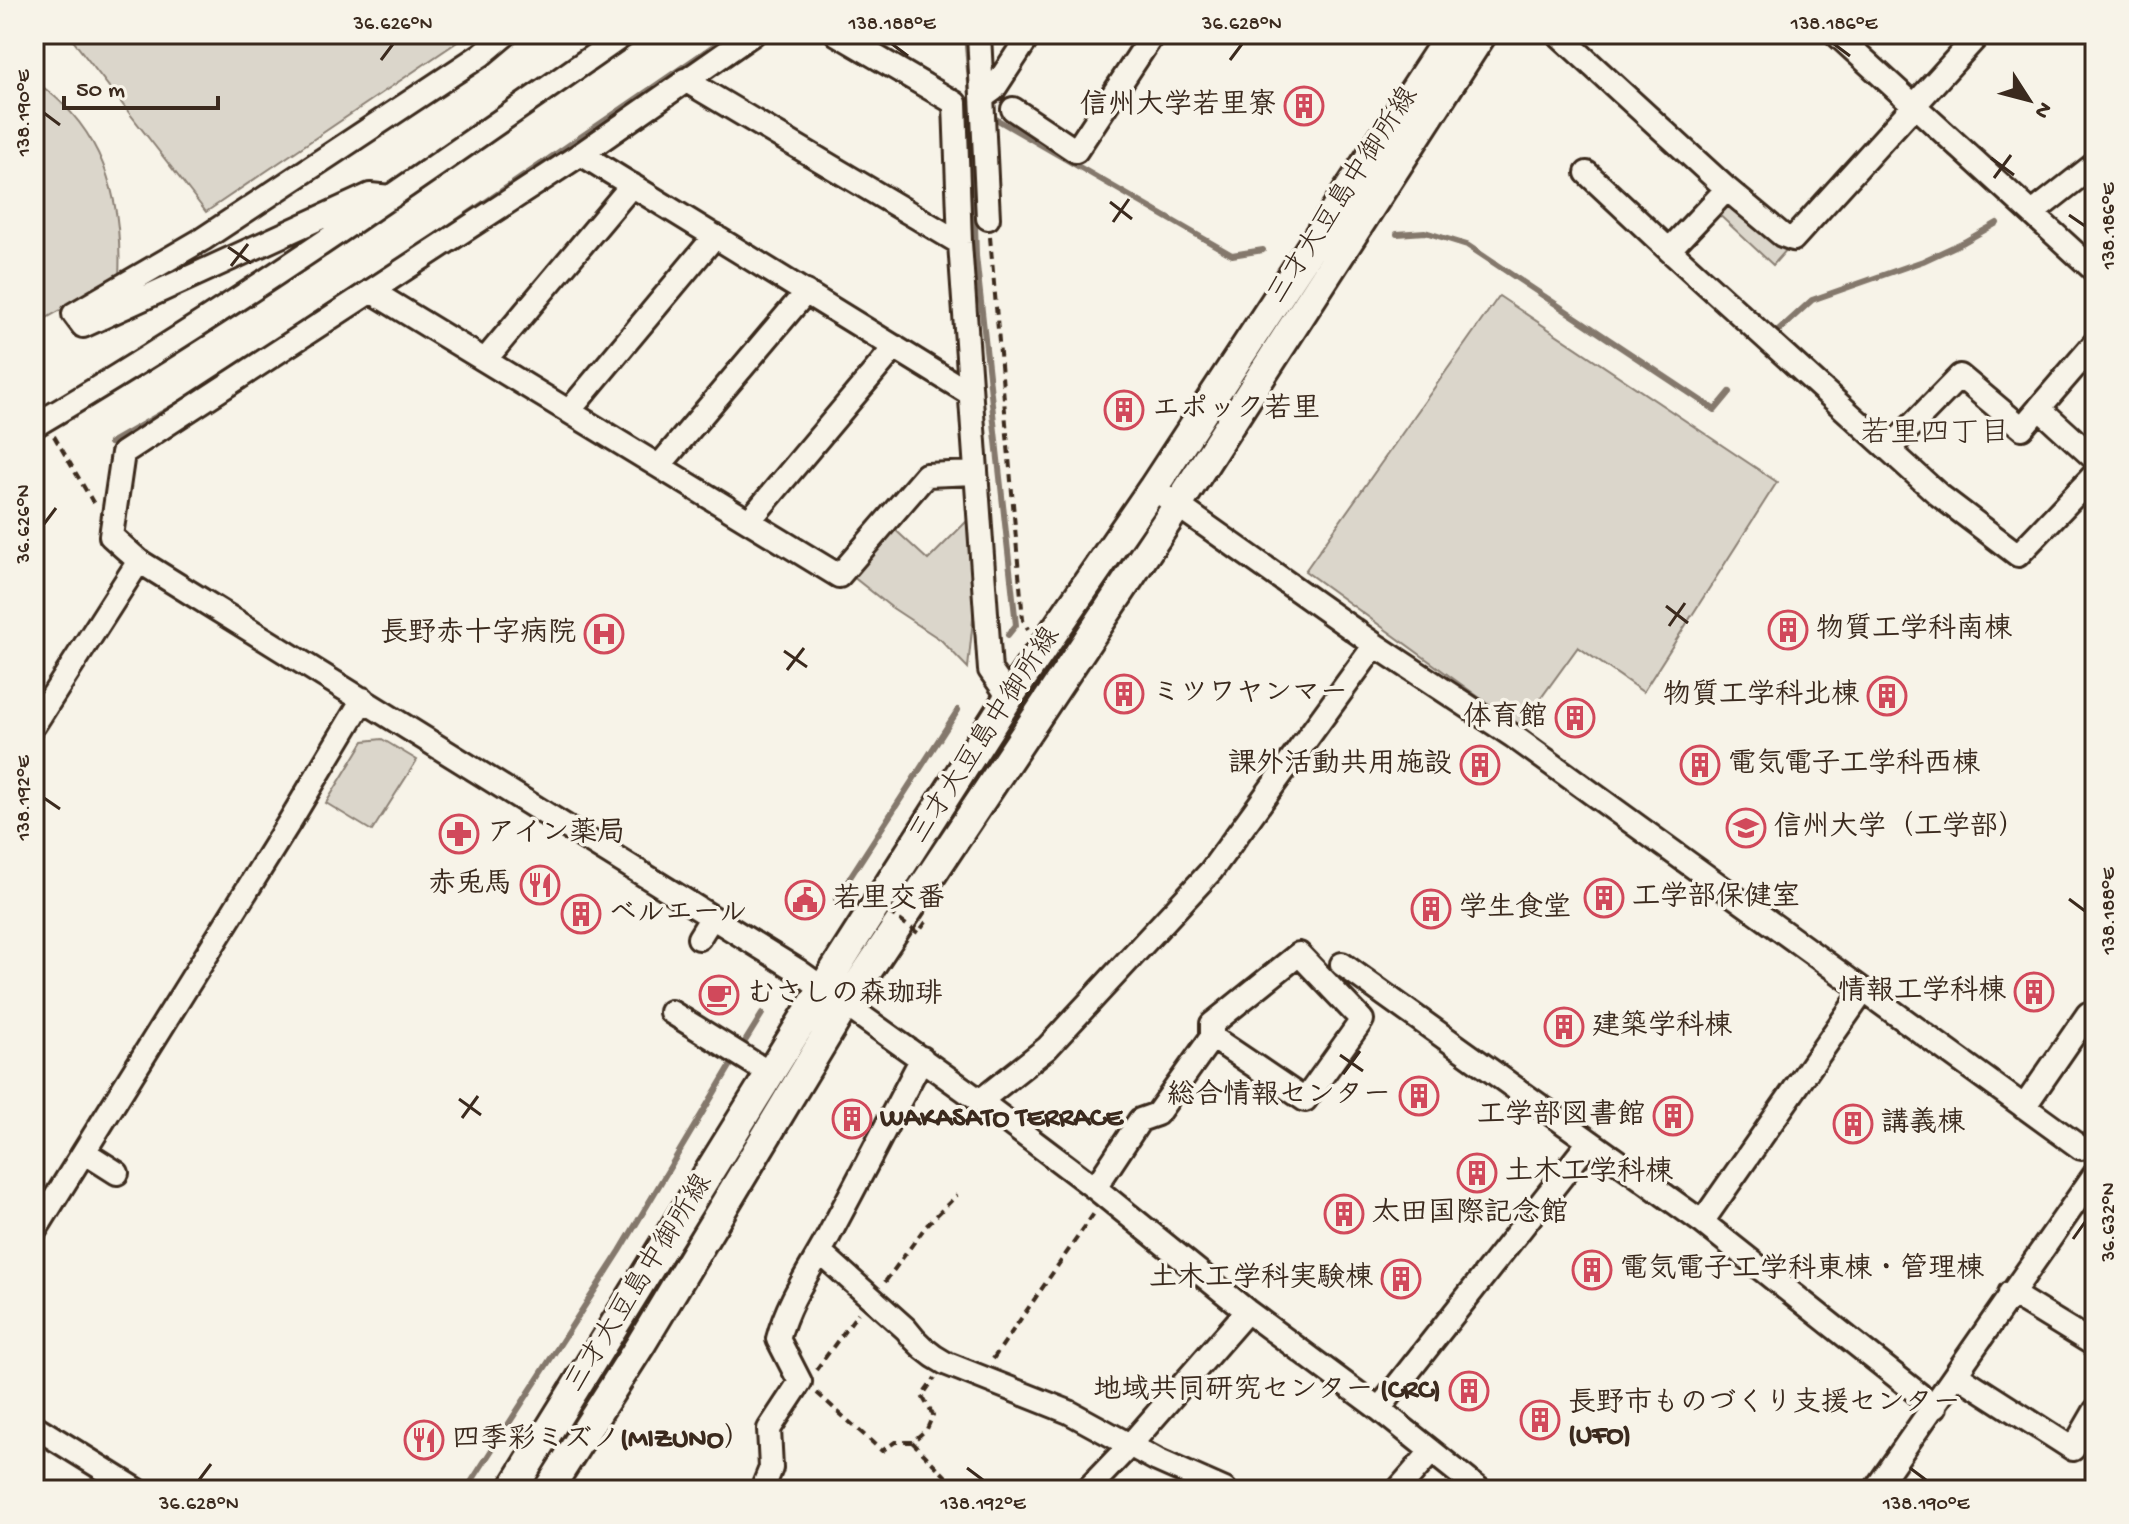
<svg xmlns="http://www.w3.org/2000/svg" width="2129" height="1524" viewBox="0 0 2129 1524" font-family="'Gochi Hand','Klee One',sans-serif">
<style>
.green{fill:#dbd6cb;stroke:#8b8074;stroke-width:2}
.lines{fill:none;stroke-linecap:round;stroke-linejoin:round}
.stream{stroke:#84786c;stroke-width:6}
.minor-casing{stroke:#3b2a1e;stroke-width:28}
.major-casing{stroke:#3b2a1e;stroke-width:34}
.path{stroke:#3b2a1e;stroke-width:4;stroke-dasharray:8 6;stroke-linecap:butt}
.minor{stroke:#f7f3e8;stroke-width:22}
.major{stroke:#f7f3e8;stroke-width:28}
.path-bridge{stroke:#3b2a1e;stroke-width:4;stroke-dasharray:8 6;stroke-linecap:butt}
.ticks{fill:none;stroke:#3b2a1e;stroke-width:3}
.labels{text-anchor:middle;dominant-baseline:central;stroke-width:7;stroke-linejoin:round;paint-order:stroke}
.poi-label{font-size:28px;font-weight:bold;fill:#3b2a1e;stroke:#f7f3e8;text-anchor:start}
.street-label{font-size:28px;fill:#3b2a1e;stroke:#f7f3e8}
.neighbourhood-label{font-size:30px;fill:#3b2a1e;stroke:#f7f3e8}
.neatline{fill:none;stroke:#3b2a1e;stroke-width:3}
.ticks-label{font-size:20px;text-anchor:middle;fill:#3b2a1e}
</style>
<rect width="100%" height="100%" fill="#f7f3e8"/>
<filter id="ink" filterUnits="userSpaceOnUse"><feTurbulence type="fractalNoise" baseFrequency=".0125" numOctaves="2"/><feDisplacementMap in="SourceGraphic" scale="16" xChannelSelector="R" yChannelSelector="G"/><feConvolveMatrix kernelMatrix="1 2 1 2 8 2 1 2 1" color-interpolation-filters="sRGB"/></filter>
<g filter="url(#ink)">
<path class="green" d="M68 34H469L206 212Z
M34 81C103 126 123 198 119 277L34 325Z
M1726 198 1789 247 1773 265 1715 211Z
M1499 296 1777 482 1643 692 1578 647 1520 727 1305 571Z
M967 521 975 600 968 668 941 640 891 607 852 576 890 525 928 560Z
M382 739 417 760 372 831 326 803 364 741Z"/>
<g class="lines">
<path class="stream" d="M860 34 929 75
M966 34 971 95 976 256 1016 625 1008 635
M989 115 1232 255 1263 250
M1397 234 1425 232 1467 245 1715 410 1730 392
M430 240 731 34
M1777 332 1812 300 1923 261 1964 242 1997 223
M283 336 384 270
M110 443 190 397
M836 899 958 710
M741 1048 762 1014
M466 1490 620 1251 735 1058"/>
<defs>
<path id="minor" d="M753 34 581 154 123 453 111 536 139 561 797 970 980 1101 1095 1188 1247 1311 1379 1409 1480 1490
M837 34 955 103 960 243 990 670 1009 697
M979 34 988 218
M1558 34 1727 189 1782 235 1793 239 1979 34
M1836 34 2095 271
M685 80 960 243
M983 97 994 89 1030 34
M1013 109 1076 151 1153 34
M581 154 969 393
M1587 173 1669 250
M1727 189 1669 250 1939 495 2018 555 2095 474
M391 197 370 195 83 326 74 314 203 239 481 55 506 34
M2034 212 2095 164
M371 291 839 576 926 475 975 473
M2095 343 2039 408 2095 459
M485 360 632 185
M569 411 715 236
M34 426C238 306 431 169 625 34
M1889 449 1960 376 2022 428 2039 408
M659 466 806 292
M1153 488 1375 645 1513 736 2081 1148
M749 521 895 347
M34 725 139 561
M699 938 712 917
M1342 964 1702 1222 1935 1407
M671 1012 771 1074
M980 1101 1047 1048 1211 871 1375 645
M2024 1107 2088 1014 2095 1020
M84 1152 117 1173
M1095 1188 1140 1120 1157 1114 1212 1037V1024L1299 954 1362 1020 1305 1100 1212 1037
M1702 1222 1864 990
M34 1232 290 821 363 699
M820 1252 906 1329C917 1344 928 1354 945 1363L1069 1412 1157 1460 1225 1490
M2010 1293 2095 1345
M1956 1374 2073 1449 2095 1411
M1379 1409 1589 1142
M34 1426 137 1490
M762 1490 771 1468 769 1429 800 1382 778 1339C788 1301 809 1272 827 1239 859 1179 890 1119 922 1058
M1087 1490 1130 1445 1247 1311
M1398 1490 1431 1452
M1875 1490 2095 1174"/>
<path id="major" d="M512 1490 823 988 1009 697 1153 488 1451 34
M548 1490 641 1344 846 1003 1178 505 1482 34"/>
</defs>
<use href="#minor" class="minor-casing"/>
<use href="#major" class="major-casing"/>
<path class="path" d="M990 237 1023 620 1028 629
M54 436 94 504
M885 1282 926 1226 957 1195
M993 1359 1095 1212
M816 1370 858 1313
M817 1393 882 1451 895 1442H912L927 1429 933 1415 922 1396 935 1378
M912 1442 959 1490"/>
<use href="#minor" class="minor"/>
<use href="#major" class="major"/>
<path class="path-bridge" d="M869 885 863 894 918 933 926 922"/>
</g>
</g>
<path class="ticks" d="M892 44 908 56M1834 44 1850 56M381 60 393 44M1230 60 1242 44M44 113 60 125M1991 158 2014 175M1994 178 2011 155M1110 202 1132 219M2069 215 2085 226M1113 222 1129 199M228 247 251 263M231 266 248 244M44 524 56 508M1666 606 1688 623M1669 626 1685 603M784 651 807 667M787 670 804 648M44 798 60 809M2069 899 2085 911M1340 1055 1363 1071M1343 1074 1360 1051M459 1099 481 1115M462 1118 478 1096M2073 1239 2085 1222M967 1468 983 1480M1910 1468 1926 1480M199 1480 211 1464"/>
<defs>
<symbol id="building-ring" viewBox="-11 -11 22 22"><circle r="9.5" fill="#f7f3e8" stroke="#d1495b" stroke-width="1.5"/><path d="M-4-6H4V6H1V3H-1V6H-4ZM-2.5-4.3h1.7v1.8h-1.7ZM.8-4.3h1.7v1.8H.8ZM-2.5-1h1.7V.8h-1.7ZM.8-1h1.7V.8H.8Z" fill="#d1495b"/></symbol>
<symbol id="hospital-ring" viewBox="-11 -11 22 22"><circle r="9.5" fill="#f7f3e8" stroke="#d1495b" stroke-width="1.5"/><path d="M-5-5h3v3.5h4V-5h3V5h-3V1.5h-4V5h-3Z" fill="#d1495b"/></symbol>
<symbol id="university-ring" viewBox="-11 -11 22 22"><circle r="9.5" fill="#f7f3e8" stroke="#d1495b" stroke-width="1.5"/><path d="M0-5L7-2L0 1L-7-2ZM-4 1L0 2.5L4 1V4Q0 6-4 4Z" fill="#d1495b"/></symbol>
<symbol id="pharmacy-ring" viewBox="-11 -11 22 22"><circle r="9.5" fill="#f7f3e8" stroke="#d1495b" stroke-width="1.5"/><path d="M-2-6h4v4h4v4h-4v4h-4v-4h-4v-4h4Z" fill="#d1495b"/></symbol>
<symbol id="restaurant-ring" viewBox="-11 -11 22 22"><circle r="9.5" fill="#f7f3e8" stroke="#d1495b" stroke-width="1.5"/><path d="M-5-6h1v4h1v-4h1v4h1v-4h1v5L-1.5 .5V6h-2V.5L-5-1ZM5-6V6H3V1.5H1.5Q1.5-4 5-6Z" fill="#d1495b"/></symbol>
<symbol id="civic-ring" viewBox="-11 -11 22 22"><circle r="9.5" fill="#f7f3e8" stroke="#d1495b" stroke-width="1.5"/><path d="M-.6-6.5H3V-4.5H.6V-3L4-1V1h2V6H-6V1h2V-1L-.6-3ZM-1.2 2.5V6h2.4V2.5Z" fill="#d1495b"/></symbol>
<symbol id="cafe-ring" viewBox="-11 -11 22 22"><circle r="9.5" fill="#f7f3e8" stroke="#d1495b" stroke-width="1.5"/><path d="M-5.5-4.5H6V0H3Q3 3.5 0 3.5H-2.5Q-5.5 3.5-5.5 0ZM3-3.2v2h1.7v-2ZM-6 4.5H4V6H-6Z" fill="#d1495b"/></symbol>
</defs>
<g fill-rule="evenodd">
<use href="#building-ring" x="1282" y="84" width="44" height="44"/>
<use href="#building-ring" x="1102" y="388" width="44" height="44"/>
<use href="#building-ring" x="1766" y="608" width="44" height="44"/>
<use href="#hospital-ring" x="582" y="612" width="44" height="44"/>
<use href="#building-ring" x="1102" y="672" width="44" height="44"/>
<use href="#building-ring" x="1865" y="674" width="44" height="44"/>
<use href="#building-ring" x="1553" y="696" width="44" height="44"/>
<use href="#building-ring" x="1458" y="743" width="44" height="44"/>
<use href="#building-ring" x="1678" y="743" width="44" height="44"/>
<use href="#university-ring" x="1724" y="806" width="44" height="44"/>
<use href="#pharmacy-ring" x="437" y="812" width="44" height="44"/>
<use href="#restaurant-ring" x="518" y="863" width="44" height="44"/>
<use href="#building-ring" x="1582" y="876" width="44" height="44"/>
<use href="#civic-ring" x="783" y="878" width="44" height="44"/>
<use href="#building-ring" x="1409" y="887" width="44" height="44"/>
<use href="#building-ring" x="559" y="892" width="44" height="44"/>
<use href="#building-ring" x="2012" y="970" width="44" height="44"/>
<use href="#cafe-ring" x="697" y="973" width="44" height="44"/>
<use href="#building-ring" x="1542" y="1005" width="44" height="44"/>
<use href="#building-ring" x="1397" y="1074" width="44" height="44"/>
<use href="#building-ring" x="1651" y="1094" width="44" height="44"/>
<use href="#building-ring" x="830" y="1097" width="44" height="44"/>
<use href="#building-ring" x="1831" y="1102" width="44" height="44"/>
<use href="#building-ring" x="1455" y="1151" width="44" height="44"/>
<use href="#building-ring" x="1322" y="1192" width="44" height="44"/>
<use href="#building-ring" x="1570" y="1248" width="44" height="44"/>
<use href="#building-ring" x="1379" y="1257" width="44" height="44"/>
<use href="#building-ring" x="1447" y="1369" width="44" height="44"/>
<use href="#building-ring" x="1518" y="1398" width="44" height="44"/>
<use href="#restaurant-ring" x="402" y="1418" width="44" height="44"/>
</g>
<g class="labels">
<g class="poi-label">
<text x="1276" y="106" text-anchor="end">信州大学若里寮</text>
<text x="1152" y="410">エポック若里</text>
<text x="1816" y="630">物質工学科南棟</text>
<text x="576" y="634" text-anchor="end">長野赤十字病院</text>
<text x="1152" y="694">ミツワヤンマー</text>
<text x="1859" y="696" text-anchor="end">物質工学科北棟</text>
<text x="1547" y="718" text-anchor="end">体育館</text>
<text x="1452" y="765" text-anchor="end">課外活動共用施設</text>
<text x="1728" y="765">電気電子工学科西棟</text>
<text x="1774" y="828">信州大学（工学部）</text>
<text x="487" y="834">アイン薬局</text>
<text x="512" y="885" text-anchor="end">赤兎馬</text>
<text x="1632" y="898">工学部保健室</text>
<text x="833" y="900">若里交番</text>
<text x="1459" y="909">学生食堂</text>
<text x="609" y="914">ベルエール</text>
<text x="2006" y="992" text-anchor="end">情報工学科棟</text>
<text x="747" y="995">むさしの森珈琲</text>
<text x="1592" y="1027">建築学科棟</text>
<text x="1391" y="1096" text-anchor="end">総合情報センター</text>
<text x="1645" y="1116" text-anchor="end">工学部図書館</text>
<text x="880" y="1119">WAKASATO TERRACE</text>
<text x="1881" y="1124">講義棟</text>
<text x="1505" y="1173">土木工学科棟</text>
<text x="1372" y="1214">太田国際記念館</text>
<text x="1620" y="1270">電気電子工学科東棟・管理棟</text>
<text x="1373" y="1279" text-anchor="end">土木工学科実験棟</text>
<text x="1441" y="1391" text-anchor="end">地域共同研究センター (CRC)</text>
<text x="1568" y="1404">長野市ものづくり支援センター<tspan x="1568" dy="32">(UFO)</tspan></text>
<text x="452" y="1440">四季彩ミズノ(MIZUNO）</text>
</g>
<g class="street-label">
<text transform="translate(1344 196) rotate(-57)">三才大豆島中御所線</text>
<text transform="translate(986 736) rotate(-57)">三才大豆島中御所線</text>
<text transform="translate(640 1284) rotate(-58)">三才大豆島中御所線</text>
</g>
<g class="neighbourhood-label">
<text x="1935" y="435">若里四丁目</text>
</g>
</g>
<rect width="2129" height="1524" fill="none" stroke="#f7f3e8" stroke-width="88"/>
<g transform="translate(2029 100) rotate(126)" stroke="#f7f3e8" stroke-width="6" paint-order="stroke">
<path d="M0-6L14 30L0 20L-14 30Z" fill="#3b2a1e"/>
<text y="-12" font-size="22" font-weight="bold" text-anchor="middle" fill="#3b2a1e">N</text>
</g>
<path d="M64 96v12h154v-12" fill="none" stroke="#3b2a1e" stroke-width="4"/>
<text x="76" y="96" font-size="24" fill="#3b2a1e" stroke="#f7f3e8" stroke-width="6" paint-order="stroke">50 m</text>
<rect x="44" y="44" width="2041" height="1436" class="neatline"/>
<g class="ticks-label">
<text x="393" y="29">36.626°N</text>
<text x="892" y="29">138.188°E</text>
<text x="1242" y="29">36.628°N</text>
<text x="1834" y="29">138.186°E</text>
<text transform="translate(22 113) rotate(-90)" y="7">138.190°E</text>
<text transform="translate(2107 226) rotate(-90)" y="7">138.186°E</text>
<text transform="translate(22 524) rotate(-90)" y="7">36.626°N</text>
<text transform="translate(22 798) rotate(-90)" y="7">138.192°E</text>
<text transform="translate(2107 911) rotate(-90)" y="7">138.188°E</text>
<text transform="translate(2107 1222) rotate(-90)" y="7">36.632°N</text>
<text x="199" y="1509">36.628°N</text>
<text x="983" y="1509">138.192°E</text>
<text x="1926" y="1509">138.190°E</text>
</g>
</svg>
